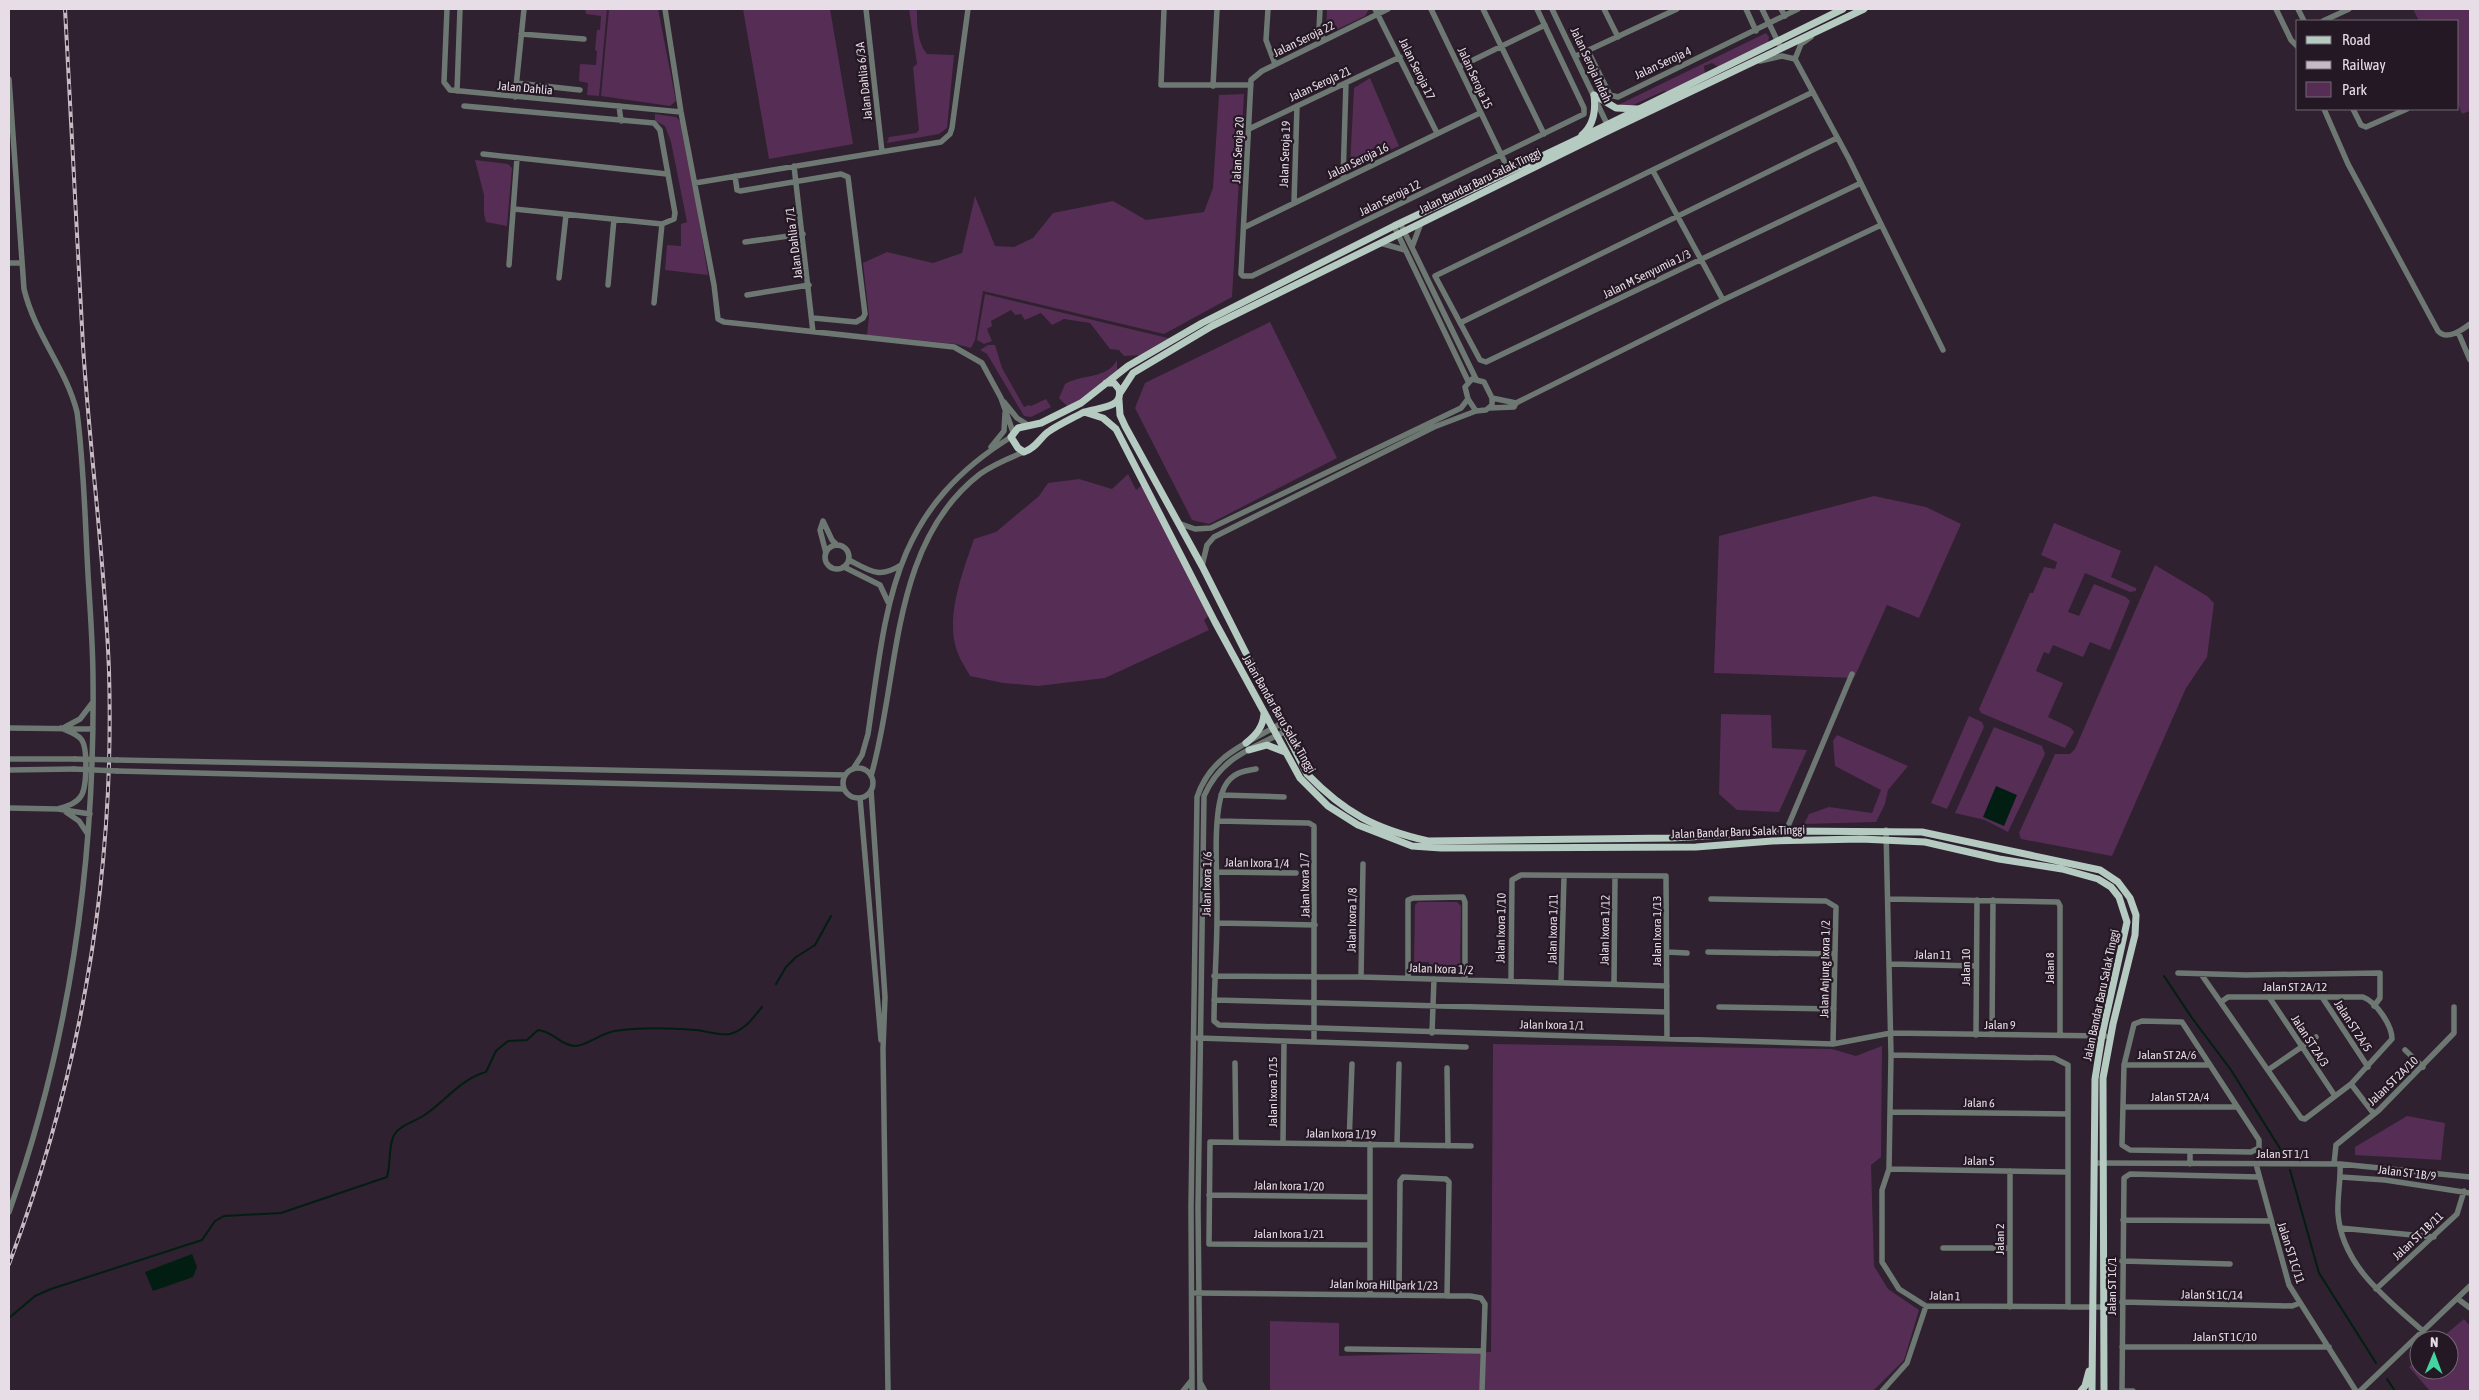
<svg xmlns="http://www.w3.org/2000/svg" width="2479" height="1400" viewBox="0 0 2479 1400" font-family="'Asap Condensed',sans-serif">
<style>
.green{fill:#562d55}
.water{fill:#021e13}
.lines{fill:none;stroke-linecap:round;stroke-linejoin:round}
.stream{stroke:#021e13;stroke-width:2}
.minor{stroke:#6e7873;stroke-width:5.5}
.major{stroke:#b5cac0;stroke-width:7}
.rail-casing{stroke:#c6bbc5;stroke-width:4}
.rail{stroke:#251825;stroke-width:2;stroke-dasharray:5.5;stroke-linecap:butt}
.minor-bridge{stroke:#6e7873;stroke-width:5.5}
.labels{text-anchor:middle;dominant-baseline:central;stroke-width:4.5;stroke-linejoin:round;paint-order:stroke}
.street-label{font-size:12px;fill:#e7dde6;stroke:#251825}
</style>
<rect width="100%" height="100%" fill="#2f212f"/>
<path class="green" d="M585 9H607L599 96 587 95 588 83 579 81 580 64 596 65 597 51 595 50 597 30H600L601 16 586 14Z
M609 9H658L676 101 670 106 601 96Z
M743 9H830L853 144 769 159Z
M909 9H917C917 24 917 42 927 54L954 55 947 128 939 134 887 143 889 137 916 133 919 130 913 67 917 64Z
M1327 9H1369L1365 16 1332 32 1326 30Z
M2413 9H2470V111L2462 114 2458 104V21H2419Z
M1766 33 1769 37 1768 43 1718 67 1712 63 1704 66 1705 74 1669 92 1664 91 1631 106H1616Z
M1370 78 1399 146 1350 168 1354 88Z
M1244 94 1232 297 1164 334 983 291 975 340 971 348 956 344 867 335 869 316 863 263 887 252 933 263 962 253 975 196 995 246 1014 247 1033 238 1053 213 1113 201 1146 220 1204 212 1213 188 1219 95Z
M655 114 676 117 683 124 708 275 665 270 667 245 681 246V224L687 222 671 142 665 126 655 121Z
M475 160 508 164 512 168 507 226 486 222 484 214V195Z
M985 294 1172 339 1142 355 1124 356 1119 350 1110 349 1090 323 1064 319 1052 325 1041 313 1025 320 1021 314 1015 315 1011 310 991 321 992 326 987 329 992 341 984 344 977 340Z
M1270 322 1337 458 1209 524 1192 520 1135 408 1145 383Z
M988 345H995L1002 368 1024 407 1029 405 1031 406 1046 399 1051 407 1031 417 1024 416 987 354 980 350Z
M1117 360V370L1074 404 1068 407 1059 398 1065 384C1081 374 1108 379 1117 360Z
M1128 474 1136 490 1142 485 1151 502 1209 615 1204 620 1209 630 1105 678 1038 686 1003 683 970 676C965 667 959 658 956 648 946 615 963 571 974 539L996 532 1039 496 1048 483 1079 479 1112 489Z
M1874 496 1926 507 1961 524 1919 618 1887 605 1854 678 1714 673 1719 536Z
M2054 523 2121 551 2111 577 2136 588V591L2130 592 2085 573 2068 612 2079 616 2094 584 2126 597 2130 601 2110 650 2090 642 2083 657 2053 645 2049 654 2044 652 2036 671 2063 683 2048 717 2071 728 2074 732 2065 748 1981 713 1979 709 2030 593H2033L2044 567 2055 569 2057 562 2041 555Z
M2155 565 2207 596 2214 603 2207 657 2186 688 2112 856 2021 839 2019 833 2055 754H2070L2075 749Z
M1721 714 1771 715 1772 748 1807 750 1779 812 1737 810 1719 794Z
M1969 716 1982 722 1984 727 1947 809 1931 803Z
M1994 727 2042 746 2045 754 2008 832 1985 820 1955 813Z
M1837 735 1908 766 1888 790 1885 804 1876 822 1804 824 1809 814 1829 807 1872 813 1881 790 1835 766 1833 741Z
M1418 902H1457L1461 906 1460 970 1456 974H1429V962H1414L1415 905Z
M1493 1044 1832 1049 1856 1056 1882 1046 1881 1157 1871 1165 1874 1266 1888 1289 1919 1310 1904 1360 1874 1390 1270 1391V1321L1339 1323V1356L1491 1352Z
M2407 1116 2445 1123 2441 1160 2355 1155V1147Z
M2464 1319 2470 1326V1391H2430L2409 1367 2419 1358V1370H2449V1340H2439Z"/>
<path class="water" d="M1996 786 2017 795 2004 826 1983 817Z
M192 1254 197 1267 193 1277 153 1291 145 1272Z"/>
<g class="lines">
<path class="stream" d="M2164 976 2192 1018 2231 1070 2284 1155
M776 984 786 967 796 957 815 945 831 916
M2290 1170 2319 1273 2376 1363
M9 1318 35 1296 51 1289 202 1240 215 1221 224 1216 281 1213 387 1177C391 1164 388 1147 394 1135 400 1125 414 1122 423 1116 445 1102 460 1079 486 1072L496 1051 503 1045 508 1041 527 1040 538 1030C553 1031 561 1046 576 1046 588 1045 601 1033 615 1031 641 1027 670 1028 696 1030 706 1031 721 1036 730 1034 745 1030 753 1018 762 1007
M2387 1379 2395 1391"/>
<path class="minor" d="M447 9 444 82 450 90 681 112
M665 9 681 112 714 285 718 319 724 322 954 347 982 363 1001 398 1013 432
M866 9 882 152
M1164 9 1161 85H1251
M1268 9 1266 40 1275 64
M1320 9 1319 30 1324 40
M1375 9 1437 133
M1388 9 1262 71 1251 80 1241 274 1243 276H1252L1584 114V108L1537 9
M1431 9 1509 171
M1483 9 1544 134
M1552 9 1608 126
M1604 9 1618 37
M1746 9 1756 31
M1762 9 1781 48
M1781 9 1785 16
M2276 9 2291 40 2298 47
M2298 9 2304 21
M2323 21 2349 9
M521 34 584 39
M1588 51 1610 95 1618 97 1798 9
M1576 56 1677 9
M1795 59 1801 44 1811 37
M1760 61 1782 56 1795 59 1849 159 1943 350
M1459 67 1545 25
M9 79 24 289C35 335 66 368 77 412 84 465 85 520 88 574 90 609 93 645 93 680 95 861 70 1041 9 1212
M516 83 580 90
M1213 86 1217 9
M457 91 460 9
M1813 92 1435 276 1480 360 1486 362 1861 183
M515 97 524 9
M464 106 654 123 660 130 675 213 674 219 662 224 514 209
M619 106 621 121
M2324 109 2348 164 2438 331C2447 341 2462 330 2470 324
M2353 109 2361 125 2366 127 2407 109
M1249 129 1400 57
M483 154 667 174
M794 166 813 332
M1653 171 1723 300
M735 176 737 190 740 191 841 174 848 177 865 314 863 318 856 322 813 318
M1343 179 1346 83
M695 183 941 142 950 134 952 128 968 9
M1294 203 1297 106
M1400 223 1476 379
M1394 226 1468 381
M1245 227 1480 113
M745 242 803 234
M1380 243 1405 250
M1412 247 1421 223
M9 263H22
M509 265 517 158
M559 278 566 215
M608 285 614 219
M747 295 809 285
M654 303 662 224
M1460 323 1837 138
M2458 332 2470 360
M1472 379 1484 382 1492 398V405L1486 410 1476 411 1468 399 1465 387Z
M1492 398 1516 403
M1004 402 1017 418 1028 425
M1490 408 1514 407 1516 403 1723 300 1881 225
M991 447 1004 431 1005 413
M823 521 820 530 826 553
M823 521 832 540 837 545
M1178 523 1195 529 1211 528 1461 408 1468 399
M825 557a12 12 0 1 1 24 0a12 12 0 1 1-24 0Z
M849 560C870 571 879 579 901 565
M1202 566 1207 545 1214 537 1434 427 1476 411
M844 567 880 585 888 602
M65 727 80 719 93 702
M9 728 93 729
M9 759H75
M117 760 845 775
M843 783a15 15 0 1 1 30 0a15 15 0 1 1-30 0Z
M853 769 862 755 868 734C887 605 890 512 1011 437
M1256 769C1243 771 1232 773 1225 786 1211 811 1218 884 1217 915 1217 950 1214 986 1214 1021L1219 1025 1833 1044 1891 1033 2105 1036
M9 770 74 769
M117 771 844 789
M871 776C900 677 889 544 980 474 994 464 1009 458 1024 452
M871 790 885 997 883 1049 888 1391
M1221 795 1284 797
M860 798 881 1040
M9 808 58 809 90 814
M58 809C67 806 76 804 81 796 87 787 88 747 81 739 76 733 67 731 61 728
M66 812 79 821 87 833
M1218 821 1309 823 1314 826V1042
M1886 830 1891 1055 1889 1169 1882 1190V1262L1899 1289 1926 1306 2105 1307
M1786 841V831L1852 674
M1218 872 1296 873
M1711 899 1826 901 1836 907 1833 1044
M1888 899 2058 902 2060 906V1035
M1217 923 1315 925
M1667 952 1687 953
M1708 952 1835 954
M1891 964 1976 966
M2178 973 2246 975 2380 973V998L2374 1006
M2201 974 2301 1118 2305 1119 2351 1084 2392 1039C2392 1025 2376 1002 2363 997H2228L2221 1002
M1214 976 1361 977 1667 986
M1361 977 1363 864
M1408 978V900L1413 898 1463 897 1465 902V980
M1511 981 1512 880 1521 875 1666 876 1667 1038
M1561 982 1564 877
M1614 984 1615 877
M2269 997 2335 1096
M2322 997 2368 1067
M1214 1000 1667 1012
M1719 1007 1834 1009
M1432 1033 1434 979
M1976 1035 1977 900
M1992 1035 1993 900
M1198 1038 1466 1047
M2405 1050 2423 1067
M1891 1055 2054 1058 2068 1065V1307
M1235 1063 1236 1142
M2124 1065H2210
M1447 1068 1448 1146
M2268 1070 2316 1037
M2351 1084 2374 1114
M2123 1107H2237
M1890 1112 2068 1114
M1283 1142 1284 1042
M1349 1144 1352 1064
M1397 1145 1399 1064
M2095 1163 2340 1164 2470 1177
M2190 1164V1151L2251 1152 2259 1148V1140L2182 1022 2142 1021 2134 1024 2124 1065 2122 1145 2130 1150 2190 1151
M2256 1164 2289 1285 2356 1391
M2334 1164 2336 1145 2379 1110 2454 1033V1007
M2340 1164C2341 1180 2337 1197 2338 1214 2342 1266 2387 1299 2424 1332
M1889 1169 2068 1172
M2010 1171V1307
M2341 1177 2385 1180 2470 1193
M1209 1195 1369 1197
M2123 1220 2270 1221
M2340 1228 2434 1237
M1368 1245 1209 1244 1210 1142 1471 1146
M1943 1248H2010
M2122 1261 2230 1264
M2376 1289 2457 1214 2464 1191
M1196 1293 1470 1296 1481 1298 1485 1304 1482 1391
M1370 1295V1144
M1399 1295 1400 1181 1403 1177 1446 1179 1449 1182 1447 1296
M2458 1299 2470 1308
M2122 1302 2292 1306 2300 1303
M2122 1347H2329
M1347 1349 1483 1351
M1200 1382 1205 1391
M1183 1391 1191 1381
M1192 1391 1191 1208 1197 797C1211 755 1246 744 1282 723
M1200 1391 1198 1208 1204 796C1221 757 1251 749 1286 731
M1882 1391 1907 1363 1926 1306
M2122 1391 2124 1178 2130 1174 2259 1177
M2122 1391H2133
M2360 1391 2470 1286"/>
<path class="major" d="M1594 95 1616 108 1638 109
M1582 135C1594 125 1596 111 1594 95
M1106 383H1114L1119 389C1124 410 1095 407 1082 413 1071 419 1058 425 1048 432 1039 439 1036 448 1024 452L1018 448 1011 437 1018 428 1041 423 1081 403 1128 366 1202 323 1394 226 1576 140 1843 9
M1120 393 1133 373 1212 326 1610 130 1864 9
M1119 400 1120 415 1125 426 1202 566 1307 774C1345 813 1375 829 1428 841L1672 838 1786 831 1922 832 2100 870 2118 882 2130 898 2136 915 2135 935 2113 1024 2103 1078 2104 1391
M1084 412 1103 418 1116 429 1215 622 1300 778 1328 806 1358 825 1412 846 1441 848 1696 847 1772 841 1861 839 1925 842 1999 859 2062 869 2098 879 2111 887 2119 897 2127 922 2102 1035 2095 1079 2092 1391
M1246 743C1256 735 1263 727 1264 714
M1249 750 1267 745 1285 752
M2081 1391 2085 1386 2089 1371"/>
<defs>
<path id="rail" d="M9 1264C81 1074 115 874 109 671 105 562 90 455 83 346 76 234 72 121 65 9"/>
</defs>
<use href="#rail" class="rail-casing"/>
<use href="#rail" class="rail"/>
<path class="minor-bridge" d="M75 759 117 760
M74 769 117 771"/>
</g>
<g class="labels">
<g class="street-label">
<text transform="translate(1304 39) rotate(-26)">Jalan Seroja 22</text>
<text transform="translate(1663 63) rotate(-25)">Jalan Seroja 4</text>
<text transform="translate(1591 65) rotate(65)">Jalan Seroja Indah</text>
<text transform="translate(1417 69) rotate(64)">Jalan Seroja 17</text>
<text transform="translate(1475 78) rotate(65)">Jalan Seroja 15</text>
<text transform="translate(864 81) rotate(-96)">Jalan Dahlia 6/3A</text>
<text transform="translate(1320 84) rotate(-25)">Jalan Seroja 21</text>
<text transform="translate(525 88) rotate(5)">Jalan Dahlia</text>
<text transform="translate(1238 150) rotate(-87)">Jalan Seroja 20</text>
<text transform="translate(1285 154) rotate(-88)">Jalan Seroja 19</text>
<text transform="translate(1358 161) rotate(-26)">Jalan Seroja 16</text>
<text transform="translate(1480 181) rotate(-26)">Jalan Bandar Baru Salak Tinggi</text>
<text transform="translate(1390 198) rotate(-26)">Jalan Seroja 12</text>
<text transform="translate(794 243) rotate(-97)">Jalan Dahlia 7/1</text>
<text transform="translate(1647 274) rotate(-26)">Jalan M Senyumia 1/3</text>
<text transform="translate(1279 714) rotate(60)">Jalan Bandar Baru Salak Tinggi</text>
<text transform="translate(1738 832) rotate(-2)">Jalan Bandar Baru Salak Tinggi</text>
<text transform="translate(1257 863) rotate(1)">Jalan Ixora 1/4</text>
<text transform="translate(1207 884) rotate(-89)">Jalan Ixora 1/6</text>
<text transform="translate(1305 885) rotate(-91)">Jalan Ixora 1/7</text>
<text transform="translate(1352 920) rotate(-89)">Jalan Ixora 1/8</text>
<text transform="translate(1501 928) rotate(-89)">Jalan Ixora 1/10</text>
<text transform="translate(1553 929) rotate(-89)">Jalan Ixora 1/11</text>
<text transform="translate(1605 930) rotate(-89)">Jalan Ixora 1/12</text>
<text transform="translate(1657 931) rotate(-90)">Jalan Ixora 1/13</text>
<text transform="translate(1933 955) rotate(1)">Jalan 11</text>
<text transform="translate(1966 967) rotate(-90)">Jalan 10</text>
<text transform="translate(2050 968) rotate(-90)">Jalan 8</text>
<text transform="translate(1441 969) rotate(2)">Jalan Ixora 1/2</text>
<text transform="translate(1825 969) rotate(-89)">Jalan Anjung Ixora 1/2</text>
<text x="2295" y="987">Jalan ST 2A/12</text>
<text transform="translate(2101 995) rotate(-78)">Jalan Bandar Baru Salak Tinggi</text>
<text transform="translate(1552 1025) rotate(1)">Jalan Ixora 1/1</text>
<text x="2000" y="1025">Jalan 9</text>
<text transform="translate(2353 1026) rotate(57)">Jalan ST 2A/5</text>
<text transform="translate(2310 1041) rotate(57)">Jalan ST 2A/3</text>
<text x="2167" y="1055">Jalan ST 2A/6</text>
<text transform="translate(2393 1081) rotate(-44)">Jalan ST 2A/10</text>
<text transform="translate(1273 1092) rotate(-90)">Jalan Ixora 1/15</text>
<text x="2180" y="1097">Jalan ST 2A/4</text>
<text transform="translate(1979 1103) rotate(1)">Jalan 6</text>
<text transform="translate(1341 1134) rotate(1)">Jalan Ixora 1/19</text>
<text x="2283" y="1154">Jalan ST 1/1</text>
<text transform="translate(1979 1161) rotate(1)">Jalan 5</text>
<text transform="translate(2407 1173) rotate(7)">Jalan ST 1B/9</text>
<text transform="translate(1289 1186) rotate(1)">Jalan Ixora 1/20</text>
<text x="1289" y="1234">Jalan Ixora 1/21</text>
<text transform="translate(2418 1236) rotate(-43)">Jalan ST 1B/11</text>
<text transform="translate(2000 1239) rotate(-90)">Jalan 2</text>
<text transform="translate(2291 1253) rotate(72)">Jalan ST 1C/11</text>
<text transform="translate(1384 1285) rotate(1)">Jalan Ixora Hillpark 1/23</text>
<text transform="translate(2112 1286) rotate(-90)">Jalan ST 1C/1</text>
<text transform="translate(2212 1295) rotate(1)">Jalan St 1C/14</text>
<text transform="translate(1945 1296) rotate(2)">Jalan 1</text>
<text x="2225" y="1337">Jalan ST 1C/10</text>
</g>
</g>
<rect width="2479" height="1400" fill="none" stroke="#e7dde6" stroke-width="20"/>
<rect x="2296" y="20" width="162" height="90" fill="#251825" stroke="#736772"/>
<rect x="2306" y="36" width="25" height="8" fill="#b5cac0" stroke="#736772"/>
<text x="2342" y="45" font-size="15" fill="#e7dde6">Road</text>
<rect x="2306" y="61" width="25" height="8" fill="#c6bbc5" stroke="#736772"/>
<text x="2342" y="70" font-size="15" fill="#e7dde6">Railway</text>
<rect x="2306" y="82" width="25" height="15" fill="#562d55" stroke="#736772"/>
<text x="2342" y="95" font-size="15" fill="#e7dde6">Park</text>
<g transform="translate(2434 1355) rotate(1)"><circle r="24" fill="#251825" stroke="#736772"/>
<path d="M0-4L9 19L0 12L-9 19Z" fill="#44d49f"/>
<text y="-8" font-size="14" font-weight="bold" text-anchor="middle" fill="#e7dde6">N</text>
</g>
</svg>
